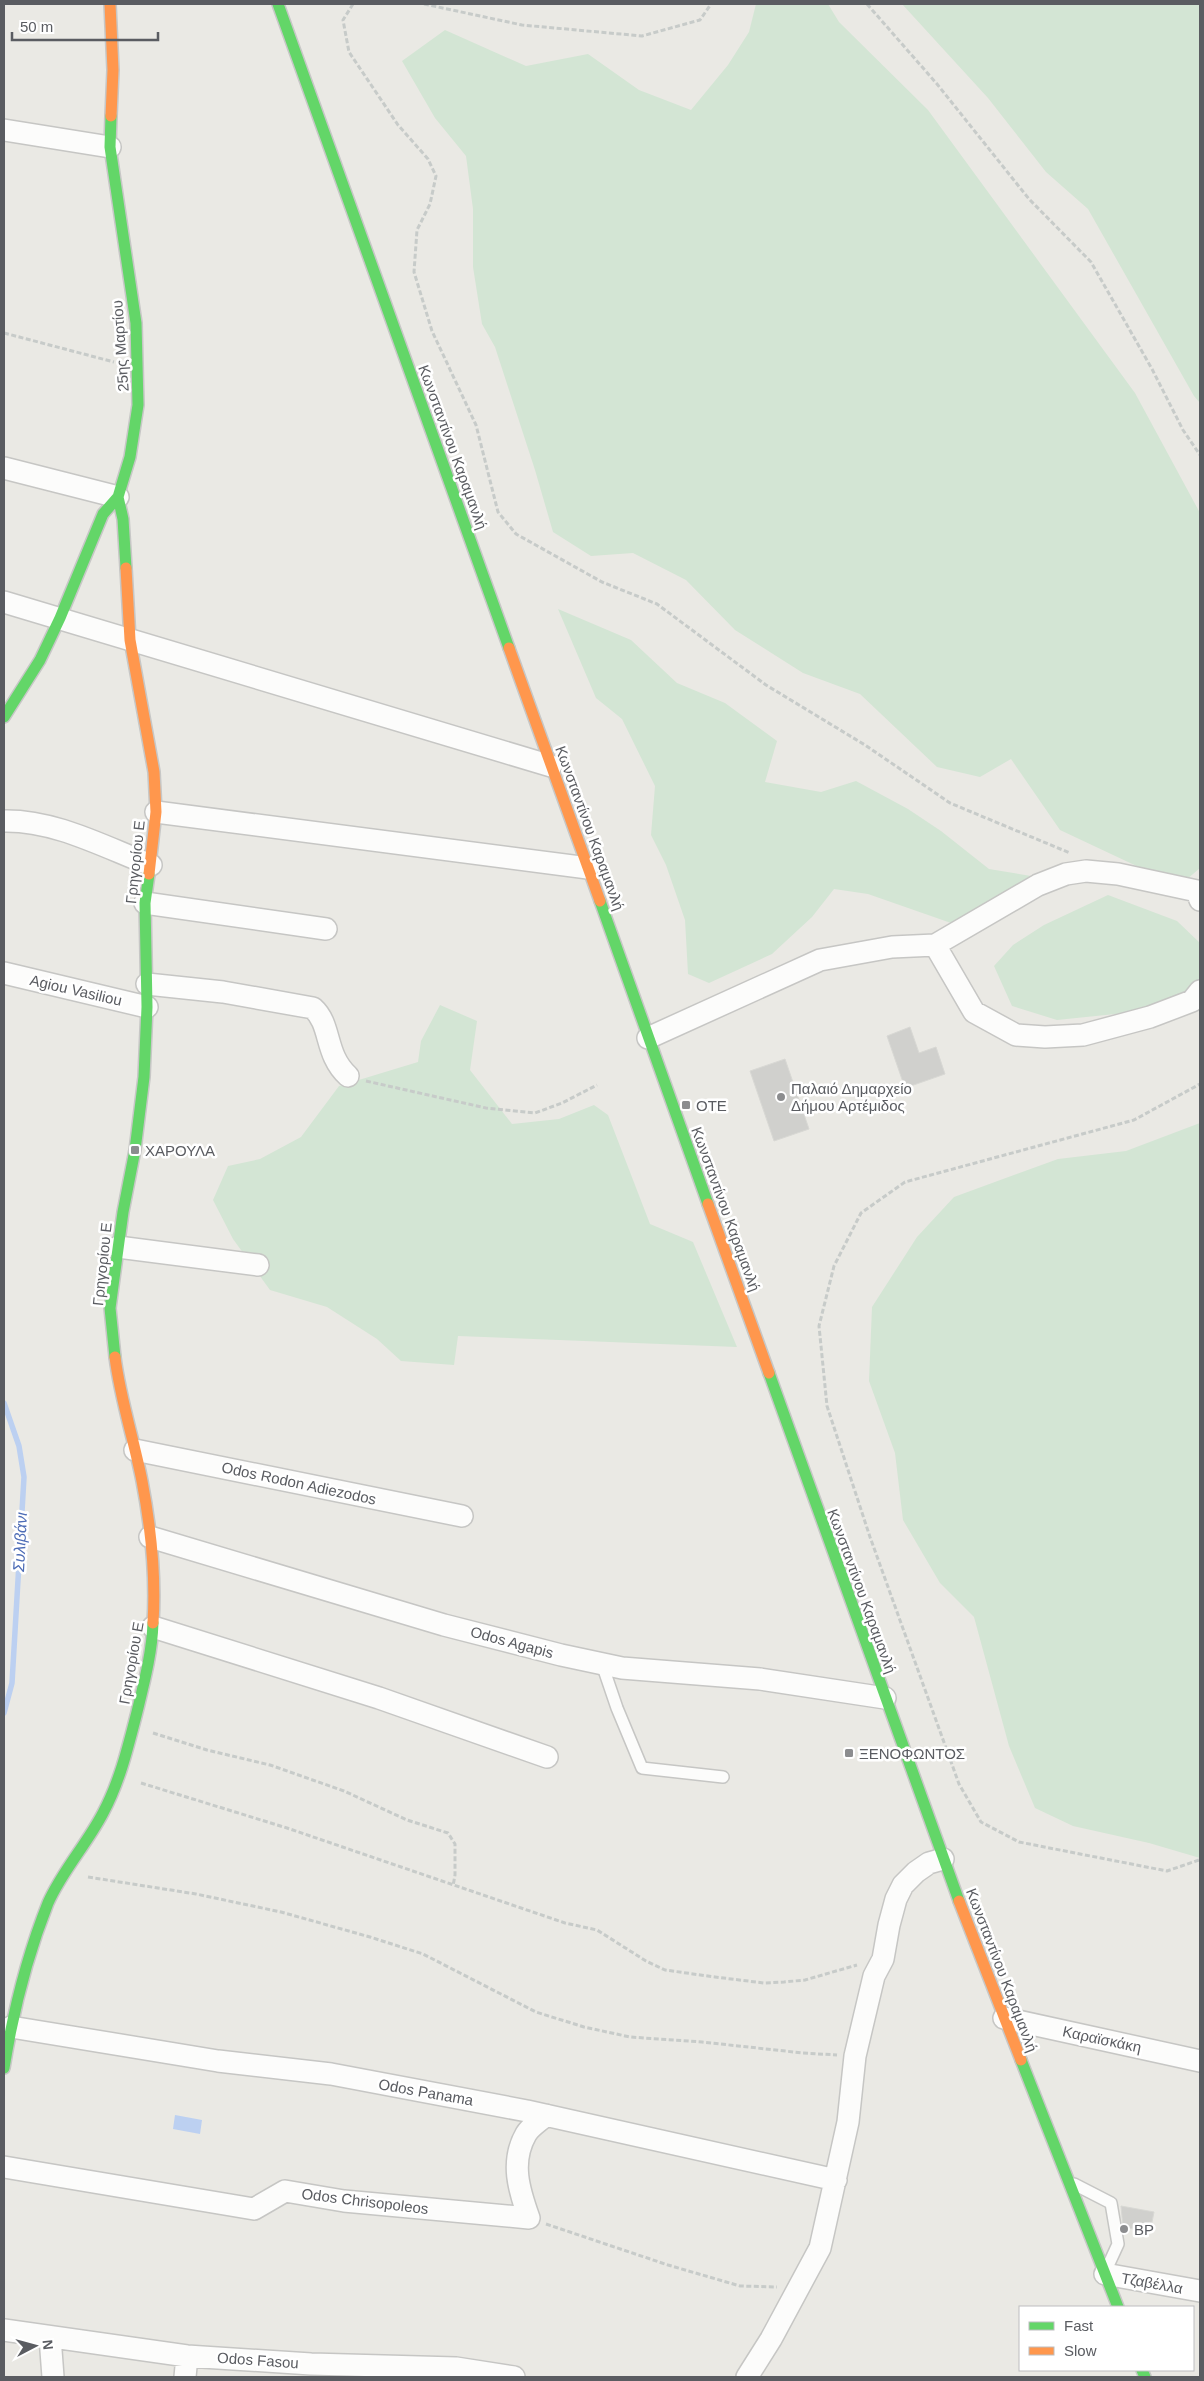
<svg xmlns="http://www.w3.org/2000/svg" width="1204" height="2381" viewBox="0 0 1204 2381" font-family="Arial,sans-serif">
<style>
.green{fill:#d3e5d4}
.water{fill:#bcd0f1}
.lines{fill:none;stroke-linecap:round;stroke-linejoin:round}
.stream{stroke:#bcd0f1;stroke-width:5.5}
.building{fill:#d0d0cd;stroke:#d8d8d4}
.lane-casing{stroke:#c6c6c4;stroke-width:14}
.street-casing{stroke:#c6c6c4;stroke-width:24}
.fast-casing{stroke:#c7c7c6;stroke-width:14}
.slow-casing{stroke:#c7c7c6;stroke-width:14}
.path{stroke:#c7cbc9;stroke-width:3;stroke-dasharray:5 2.5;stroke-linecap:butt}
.lane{stroke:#fcfcfb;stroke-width:11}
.street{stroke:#fcfcfb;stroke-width:21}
.fast{stroke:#63d668;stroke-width:11}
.slow{stroke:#ff974d;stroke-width:11}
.poi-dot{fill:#8c8d8f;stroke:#fff;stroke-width:2}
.labels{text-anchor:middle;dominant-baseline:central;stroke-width:5;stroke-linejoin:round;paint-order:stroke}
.street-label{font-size:15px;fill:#5a5c61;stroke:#fff}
.poi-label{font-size:15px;fill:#5a5c61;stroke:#fff;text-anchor:start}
.water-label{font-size:16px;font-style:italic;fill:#4e6db6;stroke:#fff}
</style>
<rect width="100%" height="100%" fill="#eae9e4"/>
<path class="green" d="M756 4H828L839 22 928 110 1135 393 1200 513V868L1179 886 1060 830 1011 759 980 777 937 767 860 694 803 673 735 630 686 580 633 553 591 556 553 532 535 470 495 347 482 324 473 267V209L466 156 435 118 402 61 445 30 526 66 588 54 639 90 691 110 728 65 749 32Z
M902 4H1200V403L1194 396 1088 209 1046 172 988 98Z
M558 609 631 640 677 683 725 703 777 741 765 782 821 792 856 781 908 809 941 831 989 869 1031 876 951 923 868 894 834 889 812 917 772 954 709 983 688 974 685 920 666 865 651 835 655 786 622 719 596 698Z
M1108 895 1177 921 1200 943V986L1182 996 1125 1013 1057 1020 1012 1006 994 966 1013 945 1044 925Z
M440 1005 477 1021 470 1070 512 1124 559 1119 594 1105 608 1115 650 1224 693 1242 737 1347 458 1336 454 1365 401 1361 377 1339 327 1307 270 1290 233 1239 213 1200 228 1166 260 1159 301 1137 339 1086 418 1062 421 1041Z
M1200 1123V1858L1149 1843 1073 1826 1035 1808 1009 1746 974 1617 940 1583 903 1520 895 1453 869 1381 872 1307 917 1237 954 1197 1058 1159 1126 1151Z"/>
<path class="water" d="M175 2115 202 2120 200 2134 173 2129Z"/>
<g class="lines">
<path class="stream" d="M4 1403 19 1446 24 1477 12 1683 4 1713"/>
</g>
<path class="building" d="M910 1027 919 1053 936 1047 945 1074 905 1088 887 1036Z
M785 1059 809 1129 774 1141 750 1071Z
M1121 2206 1154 2212 1150 2232 1123 2227Z"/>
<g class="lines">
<defs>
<path id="lane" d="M602 1664 617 1708 642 1768 723 1777
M1074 2184 1111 2203 1118 2244 1107 2268"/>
<path id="street" d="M4 130 110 147
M4 468 118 497
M4 602 551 766
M156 812 588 868
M4 821C55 820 104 847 151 865
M145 903 326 929
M935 945 974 1012 1016 1035 1045 1037 1083 1035 1150 1017 1192 1001 1200 991
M4 973 147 1007
M147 984 223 992 313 1008C332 1025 324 1054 348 1076
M648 1038 820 960 892 947 935 945 1038 885 1066 874 1086 871 1118 874 1197 891 1200 900
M118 1247 258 1265
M135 1450 462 1516
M150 1537 444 1625 561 1655 622 1668 760 1679 885 1698
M153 1627 379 1698 547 1757
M1004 2018 1200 2061
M11 2027 218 2061 331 2074 527 2111 836 2180
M4 2167 254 2209 285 2191 344 2201 529 2218C519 2190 510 2162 526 2134 530 2127 540 2121 546 2115
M1105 2274 1200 2291
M4 2330 187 2356 311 2364 456 2368 514 2377
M50 2337 53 2377
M185 2377 187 2356
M747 2377 771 2339 820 2248 848 2122 855 2056 874 1976 883 1959 889 1925 896 1899 903 1885 916 1872 929 1863 943 1859"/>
<path id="fast" d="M278 4 509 648
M118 497 123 519 126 568
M4 717 40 660 60 618 103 514 118 497 130 457 138 405 136 323 110 147 111 116
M600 901 708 1204
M115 1357 110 1308 123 1212 135 1150 144 1077 147 1007 145 903 149 874
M769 1373 959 1901
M1021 2060 1118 2307
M4 2068C13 2012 27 1956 48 1903 62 1871 87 1844 103 1813 120 1781 128 1747 137 1712 144 1683 152 1653 153 1623
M1142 2370 1145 2377"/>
<path id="slow" d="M110 4 113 70 111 116
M126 568 130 640 154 772 156 812 149 874
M509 648 600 901
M708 1204 769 1373
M115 1357C120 1398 134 1440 142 1481 151 1528 156 1575 153 1623
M959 1901 1021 2060"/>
</defs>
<use href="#lane" class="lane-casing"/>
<use href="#street" class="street-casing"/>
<use href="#fast" class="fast-casing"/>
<use href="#slow" class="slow-casing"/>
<path class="path" d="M353 4 343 20 349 52 398 125 428 159 436 176 430 204 417 230 414 272 432 331 476 425 498 512 516 534 602 582 657 604 766 685 865 745 950 803 1070 853
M424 4 522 25 642 36 700 20 711 4
M867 4 937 84 1029 199 1091 262 1152 369 1183 430 1200 455
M4 333 114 362
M366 1081 486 1108 535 1113 562 1103 597 1085
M153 1733 207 1750 270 1765 344 1791 407 1820 448 1833 455 1844V1875L453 1886
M141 1783 287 1828 565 1923 597 1930 646 1961 665 1970 715 1977 764 1983 784 1982 805 1980 857 1965
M1199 1860 1167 1871 1019 1842 981 1822 959 1784 870 1537 827 1406 819 1326 834 1266 861 1213 905 1182 1134 1120 1200 1084
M88 1877 196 1894 281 1912 370 1937 423 1954 536 2012 584 2027 630 2037 702 2042 803 2053 837 2055
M546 2224 668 2265 740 2286 777 2287"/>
<use href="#lane" class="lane"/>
<use href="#street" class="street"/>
<use href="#fast" class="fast"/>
<use href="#slow" class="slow"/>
</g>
<g class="poi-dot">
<circle cx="781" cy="1097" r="5"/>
<rect x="681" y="1100" width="10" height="10" rx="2.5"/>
<rect x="130" y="1145" width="10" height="10" rx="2.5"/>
<rect x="844" y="1748" width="10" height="10" rx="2.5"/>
<circle cx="1124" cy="2229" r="5"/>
</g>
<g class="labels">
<g class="street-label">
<text transform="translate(120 346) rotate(-94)">25ης Μαρτίου</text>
<text transform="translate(453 447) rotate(70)">Κωνσταντίνου Καραμανλή</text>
<text transform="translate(590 828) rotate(70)">Κωνσταντίνου Καραμανλή</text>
<text transform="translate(135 862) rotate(-84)">Γρηγορίου Ε</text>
<text transform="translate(76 990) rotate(13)">Agiou Vasiliou</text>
<text transform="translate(726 1209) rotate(70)">Κωνσταντίνου Καραμανλή</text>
<text transform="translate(102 1264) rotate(-84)">Γρηγορίου Ε</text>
<text transform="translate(299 1483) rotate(12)">Odos Rodon Adiezodos</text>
<text transform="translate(862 1591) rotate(70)">Κωνσταντίνου Καραμανλή</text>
<text transform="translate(512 1642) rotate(15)">Odos Agapis</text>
<text transform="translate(131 1663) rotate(-80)">Γρηγορίου Ε</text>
<text transform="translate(1002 1970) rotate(69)">Κωνσταντίνου Καραμανλή</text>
<text transform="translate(1102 2039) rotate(12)">Καραϊσκάκη</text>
<text transform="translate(426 2092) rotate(10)">Odos Panama</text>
<text transform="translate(365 2201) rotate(7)">Odos Chrisopoleos</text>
<text transform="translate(1152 2283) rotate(10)">Τζαβέλλα</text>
<text transform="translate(258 2360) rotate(4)">Odos Fasou</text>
</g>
<g class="poi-label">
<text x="791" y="1088">Παλαιό Δημαρχείο<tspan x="791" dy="17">Δήμου Αρτέμιδος</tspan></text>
<text x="696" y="1105">ΟΤΕ</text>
<text x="145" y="1150">ΧΑΡΟΥΛΑ</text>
<text x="859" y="1753">ΞΕΝΟΦΩΝΤΟΣ</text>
<text x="1134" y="2229">BP</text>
</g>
<g class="water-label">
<text transform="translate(20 1542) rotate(-87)">Συλιβάνι</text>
</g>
</g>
<rect width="1204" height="2381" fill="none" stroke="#5a5c61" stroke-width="10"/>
<rect x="1019" y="2306" width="175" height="65" fill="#ffffff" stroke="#bdbec0"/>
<rect x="1029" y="2322" width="25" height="8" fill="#63d668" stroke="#bdbec0"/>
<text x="1064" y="2331" font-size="15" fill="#5a5c61">Fast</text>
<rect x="1029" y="2347" width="25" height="8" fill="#ff974d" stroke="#bdbec0"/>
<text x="1064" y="2356" font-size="15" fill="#5a5c61">Slow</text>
<g transform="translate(35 2346) rotate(84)" stroke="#ffffff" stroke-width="4" paint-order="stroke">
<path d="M0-4L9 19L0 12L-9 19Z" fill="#5a5c61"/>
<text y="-8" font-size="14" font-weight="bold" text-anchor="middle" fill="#5a5c61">N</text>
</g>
<path d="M12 32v8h146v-8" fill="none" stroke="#5a5c61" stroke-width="2.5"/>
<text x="20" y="32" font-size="15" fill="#5a5c61" stroke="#ffffff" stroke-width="4" paint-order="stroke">50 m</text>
</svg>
